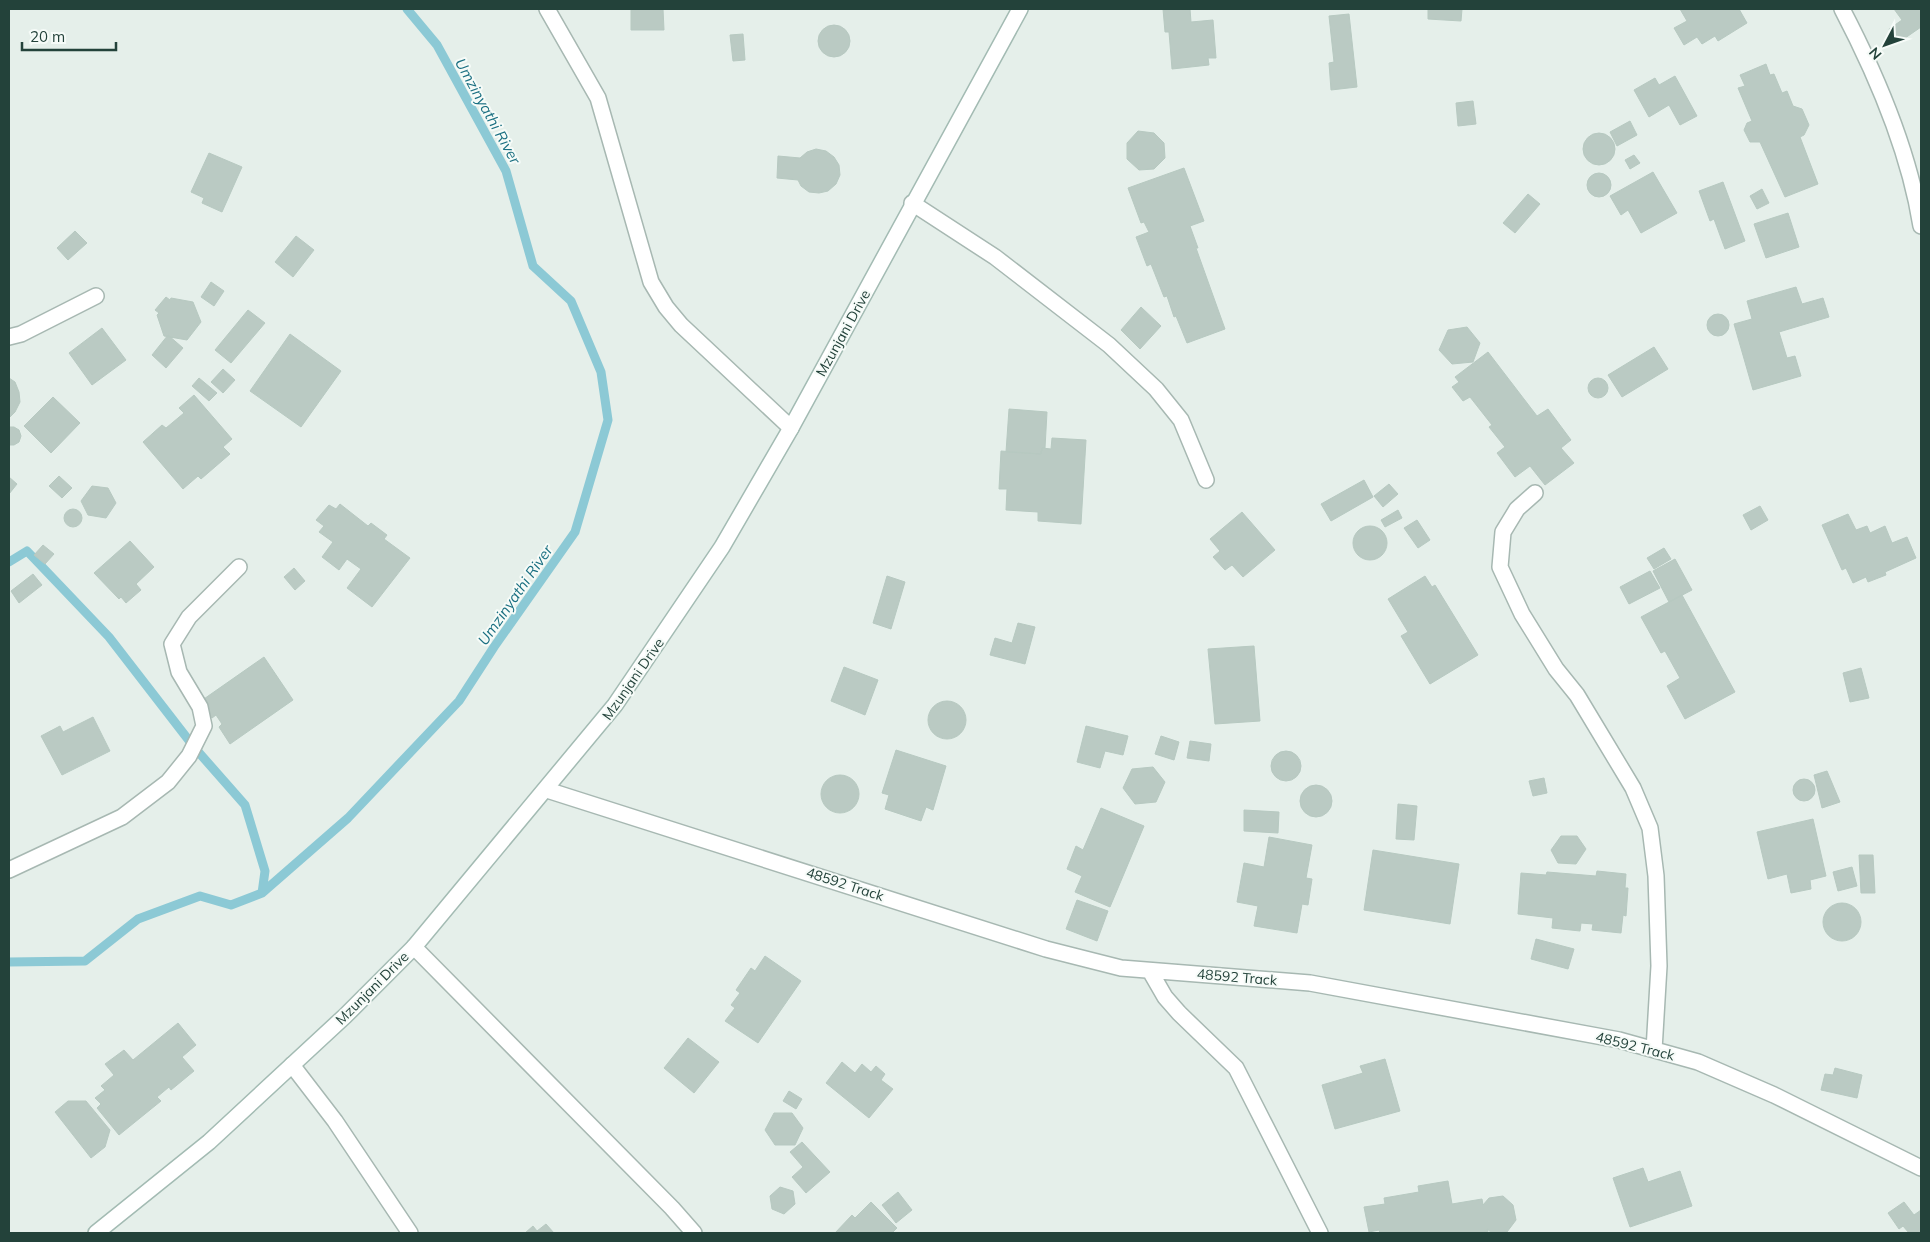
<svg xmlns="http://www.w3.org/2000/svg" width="1930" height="1242" viewBox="0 0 1930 1242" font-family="Mulish,sans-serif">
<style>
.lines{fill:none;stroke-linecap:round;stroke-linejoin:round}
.stream{stroke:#8cc9d5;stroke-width:9}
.building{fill:#bacac3;stroke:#b7c9c1}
.service-casing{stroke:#a7b8b2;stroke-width:18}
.minor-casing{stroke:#a7b8b2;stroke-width:18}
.tertiary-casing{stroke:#a7b8b2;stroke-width:18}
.secondary-casing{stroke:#a3bbb3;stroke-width:18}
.service{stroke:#fff;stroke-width:15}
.minor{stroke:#fff;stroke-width:15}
.tertiary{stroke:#fff;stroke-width:15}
.secondary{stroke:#fff;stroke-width:15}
.labels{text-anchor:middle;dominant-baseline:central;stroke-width:4;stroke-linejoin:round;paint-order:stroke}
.street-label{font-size:14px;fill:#23423a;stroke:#f6fbf8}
.water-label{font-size:15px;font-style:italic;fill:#1a6f81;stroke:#f6fbf8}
</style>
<rect width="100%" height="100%" fill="#e5efea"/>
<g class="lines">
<path class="stream" d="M9 562 27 551 109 637 194 747 245 805 265 871 262 893
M9 962 85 961 138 919 200 896 231 905 262 893 348 818 459 701 494 647 575 532 608 420 601 372 571 301 533 266 506 171 437 45 407 9"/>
</g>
<path class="building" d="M631 9H663L664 30H631Z
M1163 9H1190L1191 22 1213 20 1216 58H1208L1209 65 1172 69 1169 32H1165Z
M1428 9H1462L1461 21 1428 19Z
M1680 9H1739L1747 23 1718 41 1715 36 1702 44 1697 37 1684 45 1674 28 1687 21Z
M1894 9H1921V27L1898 43 1889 29 1902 20Z
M1349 14 1357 87 1331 90 1329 63 1334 62 1329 16Z
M818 41a16 16 0 1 1 32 0a16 16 0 1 1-32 0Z
M743 34 745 60 733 61 730 35Z
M1766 64 1770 75 1774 74 1782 93 1787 91 1793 106 1802 109 1809 125 1804 135 1800 137 1818 184 1785 197 1760 142H1750L1744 130 1747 123 1752 121 1738 88 1745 86 1740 75Z
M1675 76 1697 116 1680 125 1669 105 1649 117 1634 90 1655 78 1659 85Z
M1473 101 1476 124 1458 126 1456 103Z
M1630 121 1637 135 1617 146 1610 132Z
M1138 131 1154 133 1164 143 1165 158 1154 169 1139 170 1127 159V143Z
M1583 149a16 16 0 1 1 32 0a16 16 0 1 1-32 0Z
M816 149 826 151 834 157 839 165 840 175 836 184 828 191 819 193 809 192 801 186 798 180 777 178 778 156 800 158 807 152Z
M209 153 242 167 222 212 202 203 204 198 191 192Z
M1634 155 1640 163 1630 169 1625 160Z
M1184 168 1204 221 1190 226 1198 248H1196L1225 329 1187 343 1176 316 1174 317 1167 296 1164 297 1151 264 1147 266 1136 237 1149 232 1144 222 1141 223 1128 188Z
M1653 172 1677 213 1641 233 1628 210 1621 215 1610 196Z
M1587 185a12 12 0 1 1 24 0a12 12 0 1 1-24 0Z
M1723 182 1745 241 1725 249 1714 219 1710 221 1699 191Z
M1762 189 1769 203 1757 209 1750 196Z
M1528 194 1540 204 1515 233 1503 223Z
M1788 213 1799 247 1766 258 1754 224Z
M75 231 87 243 68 260 57 248Z
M296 236 314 250 293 277 275 262Z
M211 282 224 291 214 306 201 297Z
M1796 287 1802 304 1823 298 1829 317 1779 332 1787 358 1795 356 1801 376 1753 390 1734 324 1752 319 1747 301Z
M166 297 170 300 171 298 193 302 201 322 187 340 164 336 157 315 159 313 155 310Z
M1141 307 1161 326 1140 349 1121 330Z
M248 310 265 323 231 363 215 350Z
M1707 325a11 11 0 1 1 22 0a11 11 0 1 1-22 0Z
M1467 327 1480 343 1473 362 1452 364 1439 350 1448 330Z
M102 328 126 360 92 385 69 353Z
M290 334 341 371 301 427 250 391Z
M168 335 183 348 166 368 152 355Z
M1654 347 1668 369 1622 397 1608 375Z
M1488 352 1537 416 1548 409 1571 440 1561 448 1574 463 1545 485 1530 466 1515 477 1497 453 1505 447 1489 427 1492 425 1470 397 1463 401 1452 387 1459 382 1455 377Z
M223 369 235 380 223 393 211 382Z
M1588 388a10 10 0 1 1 20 0a10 10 0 1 1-20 0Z
M9 378 15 382 19 392 20 402 15 412 9 418Z
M199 378 217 393 209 401 192 386Z
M194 395 232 439 223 447 230 454 201 479 198 476 183 489 143 442 162 425 166 428 184 413 179 408Z
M53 397 80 423 51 453 24 426Z
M1009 409 1047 412 1045 448H1042L1041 454 1006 452Z
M9 427H14L19 430 21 436 19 442 14 445H9Z
M1052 438 1086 440 1081 524 1038 521V512L1006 510 1007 489H999L1001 451 1041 454 1042 448 1051 449Z
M59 476 72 488 62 498 49 486Z
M9 477 17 484 9 494Z
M1364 480 1373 497 1331 521 1321 504Z
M1389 484 1398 494 1383 507 1374 496Z
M92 486 108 488 116 503 106 518 88 515 81 501Z
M340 504 368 526 371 523 387 535 384 539 410 558 372 607 347 588 361 569 347 559 339 570 322 557 333 542 319 532 324 526 316 520 329 505 336 509Z
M1760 506 1768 520 1751 530 1743 515Z
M64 518a9 9 0 1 1 18 0a9 9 0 1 1-18 0Z
M1398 510 1402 518 1385 527 1381 520Z
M1242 512 1275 550 1243 577 1232 565 1225 570 1213 557 1220 551 1210 539Z
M1848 514 1856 530 1867 526 1870 533 1885 526 1892 543 1907 537 1916 558 1885 572 1886 575 1868 582 1866 577 1853 583 1846 568 1842 570 1822 525Z
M1417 520 1430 540 1418 548 1404 528Z
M1353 543a17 17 0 1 1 34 0a17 17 0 1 1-34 0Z
M130 541 154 567 136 584 141 590 126 603 121 597 119 599 94 573Z
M43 545 54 554 45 564 34 555Z
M1664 548 1671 559 1654 569 1647 558Z
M1675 559 1692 590 1669 602 1653 571Z
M294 568 305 581 295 590 284 577Z
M1650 571 1660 588 1629 604 1620 587Z
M33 574 42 585 19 603 11 591Z
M887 576 905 582 891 629 873 623Z
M1425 576 1432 587 1435 585 1478 655 1430 684 1401 636 1408 632 1388 599Z
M1682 595 1735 692 1685 719 1667 686 1680 678 1665 651 1661 653 1641 617Z
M1018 623 1035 627 1025 664 990 655 995 638 1012 643Z
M1254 646 1260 721 1215 724 1208 649Z
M264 657 293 700 230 744 219 727 222 724 216 715 212 718 201 701Z
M844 667 878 680 865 715 831 701Z
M1861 668 1869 698 1850 702 1843 673Z
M928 720a19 19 0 1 1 38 0a19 19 0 1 1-38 0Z
M93 717 110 751 62 775 41 736 60 726 63 732Z
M1086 726 1128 736 1123 755 1105 751 1100 768 1077 762Z
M1161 736 1179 742 1174 760 1155 754Z
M1190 741 1211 744 1209 761 1187 758Z
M896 750 946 766 933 810 926 807 921 821 885 809 889 795 882 793Z
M1271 766a15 15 0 1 1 30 0a15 15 0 1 1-30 0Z
M1153 767 1165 782 1156 802 1135 804 1123 788 1132 769Z
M1827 771 1840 802 1822 808 1814 775Z
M821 794a19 19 0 1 1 38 0a19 19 0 1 1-38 0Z
M1544 778 1547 793 1533 796 1529 781Z
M1793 790a11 11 0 1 1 22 0a11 11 0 1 1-22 0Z
M1300 801a16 16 0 1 1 32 0a16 16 0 1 1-32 0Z
M1398 804 1417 806 1414 840 1396 839Z
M1101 808 1144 826 1110 907 1075 892 1082 876 1067 869 1076 846 1083 850Z
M1244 810 1279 812 1278 833 1244 831Z
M1813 819 1826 876 1810 880 1811 889 1791 893 1787 874 1768 879 1757 832Z
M1561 836H1577L1586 849 1576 864 1558 863 1551 850Z
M1269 837 1312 845 1306 878 1312 879 1308 905 1302 904 1297 933 1254 926 1258 906 1237 902 1244 863 1264 867Z
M1373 850 1459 864 1450 924 1364 910Z
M1859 855H1873L1875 893H1861Z
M1852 867 1857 886 1838 891 1833 872Z
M1597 871 1626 874 1625 888H1628L1626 916 1623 915 1621 933 1592 930 1593 924 1581 923 1580 931 1552 928 1553 918 1518 914 1521 873 1546 875 1547 872 1596 876Z
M1077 900 1108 911 1097 941 1066 929Z
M1823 922a19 19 0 1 1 38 0a19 19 0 1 1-38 0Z
M1536 939 1574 949 1568 969 1531 959Z
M765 956 801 981 758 1043 725 1021 735 1008 731 1005 740 993 736 990 751 968 755 971Z
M178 1023 196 1045 182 1057 194 1071 171 1090 169 1087 157 1097 161 1101 119 1135 97 1108 101 1104 95 1098 105 1090 101 1086 114 1075 105 1064 124 1050 133 1060Z
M688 1038 719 1062 694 1093 664 1068Z
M1385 1059 1400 1111 1335 1129 1322 1085 1363 1073 1360 1066Z
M842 1062 855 1073 862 1064 871 1072 876 1066 885 1074 881 1080 893 1089 869 1118 826 1083Z
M1835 1068 1862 1075 1857 1098 1821 1090 1825 1074 1833 1075Z
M789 1091 802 1099 796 1109 783 1101Z
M68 1101H86L110 1130 105 1147 91 1158 55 1112Z
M774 1113H792L803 1128 795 1145H775L765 1130Z
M802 1142 830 1172 806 1193 792 1177 803 1167 790 1152Z
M1643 1168 1648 1182 1680 1171 1692 1206 1630 1227 1613 1178Z
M1448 1181 1452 1204 1482 1199 1483 1205 1489 1198 1503 1196 1513 1205 1516 1220 1507 1232 1496 1233H1492L1487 1229 1488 1232 1480 1233H1380L1379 1230 1369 1232 1364 1207 1385 1204 1384 1198 1419 1192 1418 1186Z
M780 1187 793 1191 795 1204 784 1214 772 1209 770 1196Z
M898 1192 912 1210 896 1223 882 1205Z
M871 1202 897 1228 892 1233H835L852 1215 855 1218Z
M1904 1202 1914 1215 1921 1210V1233H1909L1903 1226 1899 1229 1888 1213Z
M546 1224 554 1233H525L533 1226 537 1231Z"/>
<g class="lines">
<defs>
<path id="service" d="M547 9 598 98 651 282 666 307 681 325 791 428"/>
<path id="minor" d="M912 203 995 257 1109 345 1156 389 1181 420 1206 480
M9 337 21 334 96 296
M1535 493 1517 509 1503 532 1500 567 1522 614 1556 669 1577 695 1633 788 1650 828 1656 876 1659 966 1654 1050
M547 790 1046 949 1121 968 1310 983 1619 1040 1698 1062 1774 1095 1921 1168
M9 870 122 817 168 782 189 756 204 726 200 707 179 672 172 644 189 617 239 567
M414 947 672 1208 694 1233
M1150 971 1165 997 1179 1013 1236 1068 1320 1233
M292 1065 335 1121 410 1233"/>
<path id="tertiary" d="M1842 9C1877 76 1909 150 1921 226"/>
<path id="secondary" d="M96 1233 209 1142 345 1016 414 947 615 705 722 547 791 428 1020 9"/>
</defs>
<use href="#service" class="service-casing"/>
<use href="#minor" class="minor-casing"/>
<use href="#tertiary" class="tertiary-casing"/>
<use href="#secondary" class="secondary-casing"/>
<use href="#service" class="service"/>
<use href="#minor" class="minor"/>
<use href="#tertiary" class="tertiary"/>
<use href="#secondary" class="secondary"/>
</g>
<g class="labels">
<g class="street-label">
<text transform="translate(843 333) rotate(-61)">Mzunjani Drive</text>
<text transform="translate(633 679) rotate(-55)">Mzunjani Drive</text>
<text transform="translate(845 884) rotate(18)">48592 Track</text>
<text transform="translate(1237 977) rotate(5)">48592 Track</text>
<text transform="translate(372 988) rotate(-45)">Mzunjani Drive</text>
<text transform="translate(1635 1046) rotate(14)">48592 Track</text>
</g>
<g class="water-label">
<text transform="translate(488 111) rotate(61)">Umzinyathi River</text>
<text transform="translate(515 595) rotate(-55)">Umzinyathi River</text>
</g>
</g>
<rect width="1930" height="1242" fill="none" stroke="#23423a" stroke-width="20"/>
<g transform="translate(1885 45) rotate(229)" stroke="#f6fbf8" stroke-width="4" paint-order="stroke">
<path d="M0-4L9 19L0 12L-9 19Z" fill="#23423a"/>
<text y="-8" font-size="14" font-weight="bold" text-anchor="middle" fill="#23423a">N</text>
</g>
<path d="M22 42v8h94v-8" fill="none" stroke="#23423a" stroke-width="2.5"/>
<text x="30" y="42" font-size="15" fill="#23423a" stroke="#f6fbf8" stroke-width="4" paint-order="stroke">20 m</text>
</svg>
